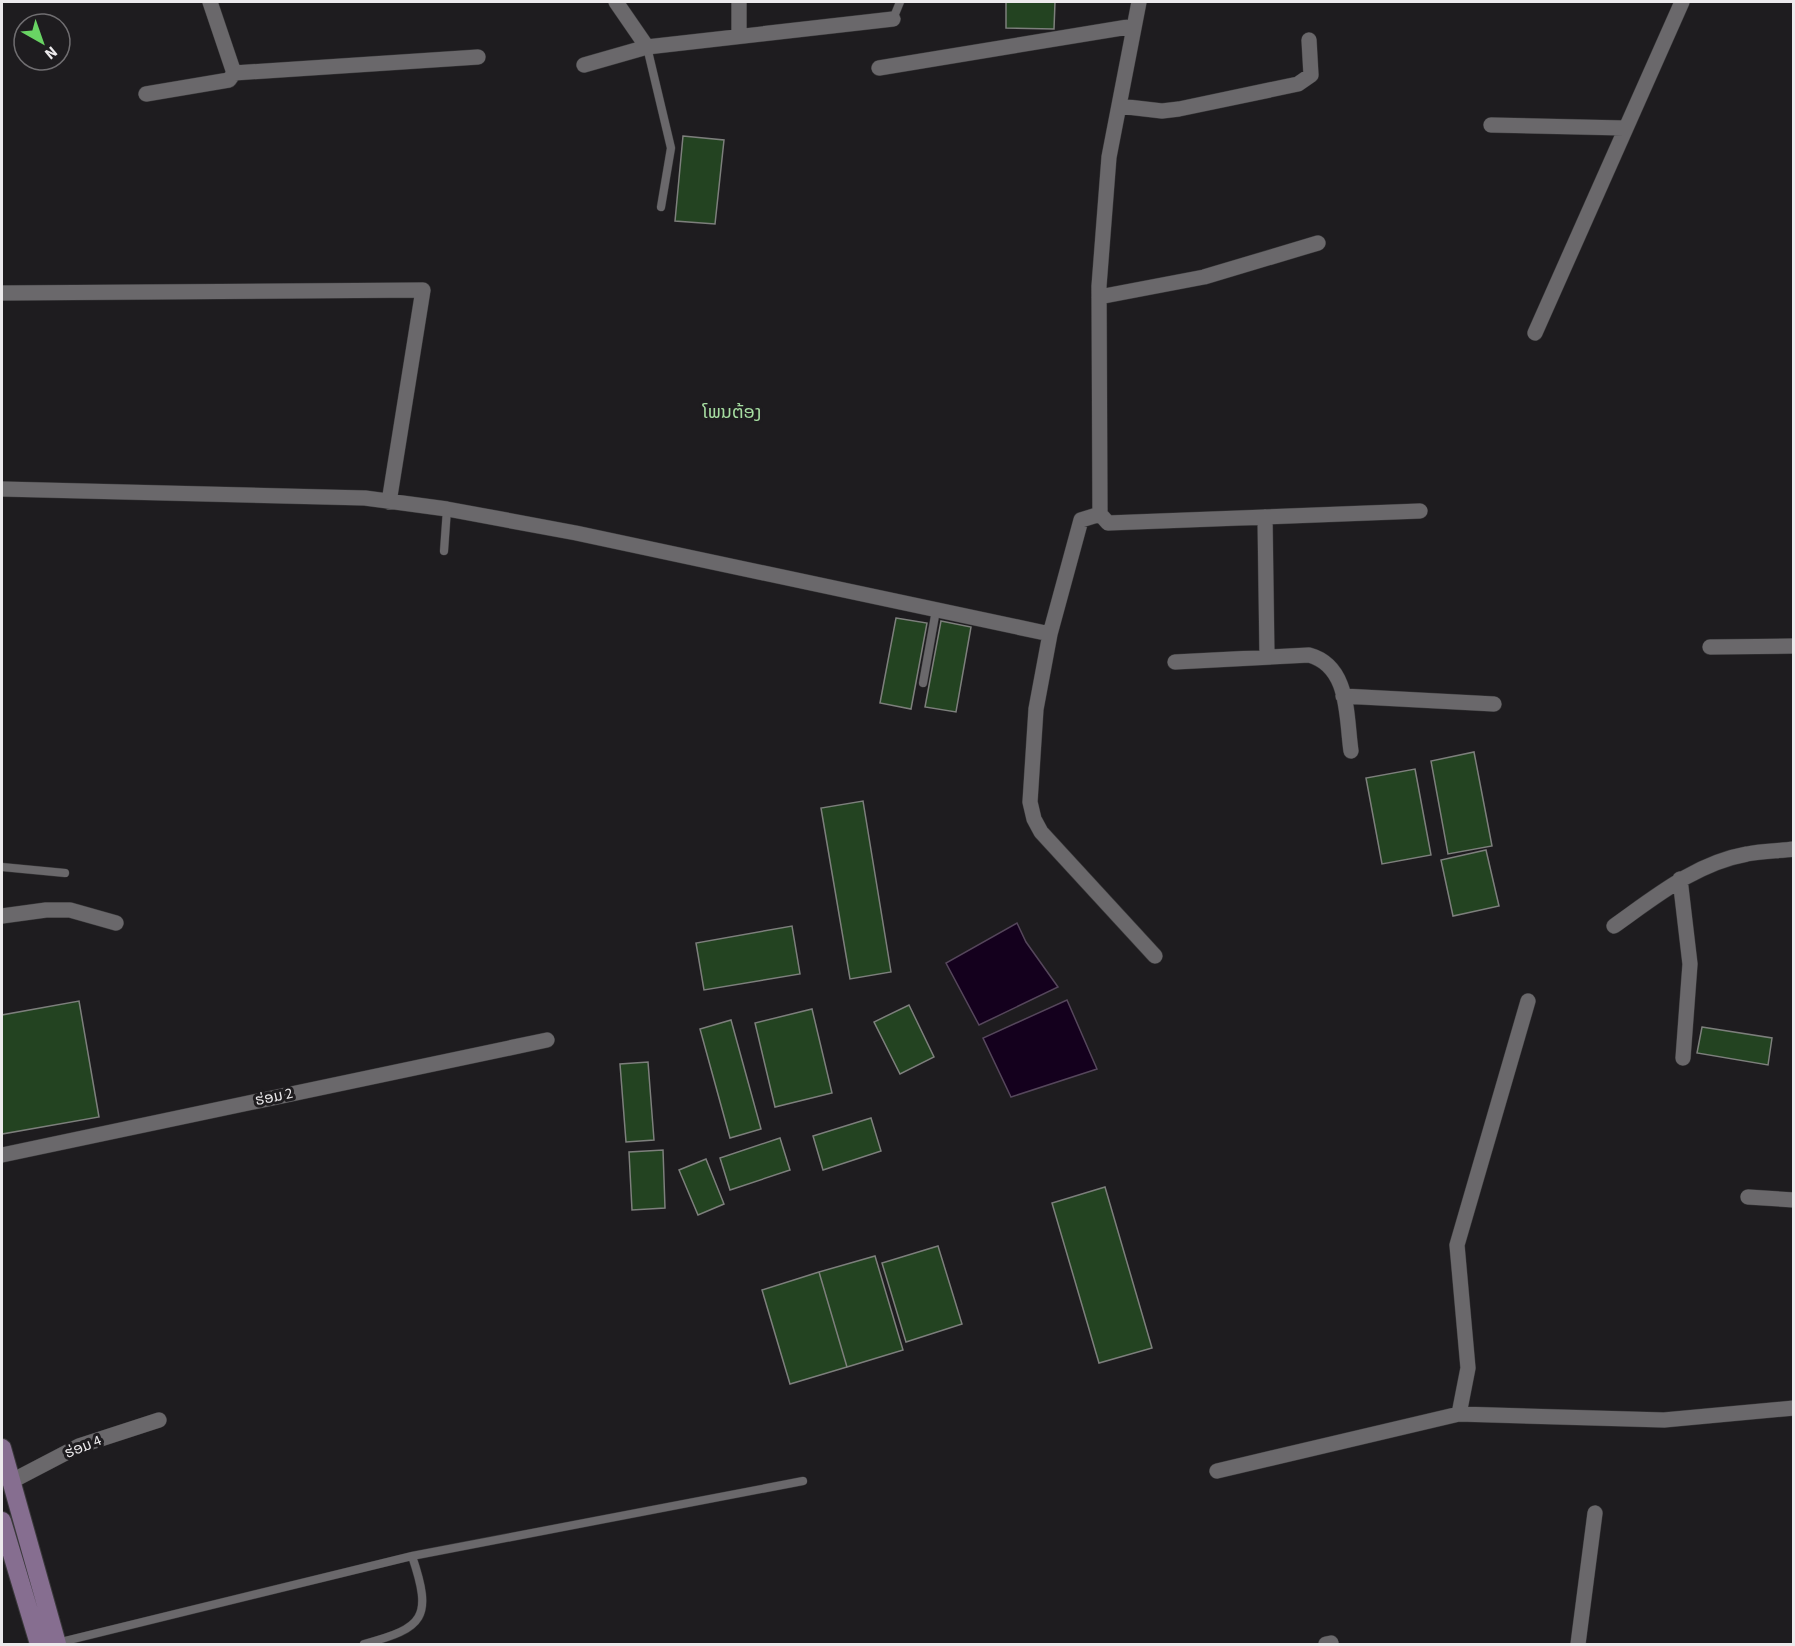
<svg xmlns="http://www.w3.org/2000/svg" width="1795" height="1646" viewBox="0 0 1795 1646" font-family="'Source Sans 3','Noto Sans Lao',sans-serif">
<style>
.water{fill:#14001d;stroke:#55465b;stroke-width:1.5}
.building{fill:#234321;stroke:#7d7f7c;stroke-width:1.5}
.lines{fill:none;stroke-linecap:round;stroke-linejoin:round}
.lane-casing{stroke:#3a393b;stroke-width:9}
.street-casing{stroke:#3a393b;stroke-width:16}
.secondary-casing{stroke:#3a393b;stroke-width:20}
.lane{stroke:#6a686b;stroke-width:8}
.street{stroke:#6a686b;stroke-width:15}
.secondary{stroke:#866e90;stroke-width:18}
.labels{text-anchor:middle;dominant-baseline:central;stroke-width:6;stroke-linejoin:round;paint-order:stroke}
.street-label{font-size:15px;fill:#eceaec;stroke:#1e1c1f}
.quarter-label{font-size:18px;fill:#a7dea2;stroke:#1e1c1f}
</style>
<rect width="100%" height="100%" fill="#1e1c1f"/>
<path class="water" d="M1017 923 1026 942 1058 987 979 1025 946 963Z
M1067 1000 1097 1069 1011 1097 983 1038Z"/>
<path class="building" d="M1006 2H1055L1054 29 1006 28Z
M683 136 724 140 715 224 675 221Z
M896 618 927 623 911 709 880 703Z
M941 621 971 627 956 712 925 707Z
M1474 752 1492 846 1448 854 1431 761Z
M1415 769 1431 855 1382 864 1366 778Z
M863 801 891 972 850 979 821 808Z
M1486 850 1499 906 1453 916 1441 860Z
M792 926 800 974 704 990 696 943Z
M79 1001 99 1117 2 1134V1015Z
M909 1005 934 1057 900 1074 874 1022Z
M812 1009 832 1093 775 1107 755 1023Z
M731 1020 761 1129 730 1138 700 1029Z
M1702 1027 1772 1038 1768 1065 1697 1053Z
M648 1062 654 1140 626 1142 620 1064Z
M871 1118 881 1151 823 1170 813 1136Z
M780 1138 790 1170 730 1190 720 1158Z
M663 1150 665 1208 632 1210 629 1152Z
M706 1159 724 1204 698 1215 679 1170Z
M1105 1187 1152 1348 1099 1363 1052 1203Z
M938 1246 962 1324 906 1342 882 1263Z
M875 1256 903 1350 847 1367 819 1272Z
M819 1272 847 1367 790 1384 762 1290Z"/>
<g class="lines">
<defs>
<path id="lane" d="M893 19 900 2
M647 47 671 148 661 207
M444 551 447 509
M923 683 936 610
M2 867 65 873
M57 1643 412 1556 803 1481
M364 1644C424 1628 433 1618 412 1556"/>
<path id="street" d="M210 2 234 73
M616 2 647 47
M1139 2 1109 157 1099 286 1100 514 1108 523 1420 511
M739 36V2
M584 65 647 47 893 19
M879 68 1134 26
M146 94 229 80 234 73 478 57
M1119 106 1162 111 1179 109 1298 84 1311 75 1309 40
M1491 125 1624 128
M2 293 423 290 389 502
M1099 297 1204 277 1318 243
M1535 333 1682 2
M2 489 365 498 447 509 576 533 1050 634
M1100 514 1081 520 1050 634 1036 709 1030 802 1034 819 1041 832 1155 956
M1265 517 1267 657
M1710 647 1794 646
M1175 662 1309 655C1350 666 1346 717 1351 751
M1343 696 1494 704
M1680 879 1690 964 1683 1058
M2 916 46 910H70L116 923
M1614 926C1655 897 1696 863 1747 854 1762 851 1778 851 1794 849
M2 1155 547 1040
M1748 1197 1794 1200
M1459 1414 1468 1368 1457 1245 1528 1001
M1217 1471 1459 1414 1664 1420 1794 1408
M10 1482 79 1446 159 1420
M1326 1644 1331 1643
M1578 1644 1595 1513"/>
<path id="secondary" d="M2 1448 57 1644
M2 1521 39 1644"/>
</defs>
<use href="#lane" class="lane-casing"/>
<use href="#street" class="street-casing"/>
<use href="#secondary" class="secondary-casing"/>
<use href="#lane" class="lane"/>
<use href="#street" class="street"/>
<use href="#secondary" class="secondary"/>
</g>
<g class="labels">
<g class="street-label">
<text transform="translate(274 1097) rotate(-12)">ຮ່ອມ 2</text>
<text transform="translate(83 1447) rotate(-22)">ຮ່ອມ 4</text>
</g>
<g class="quarter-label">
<text x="732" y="412">ໂພນຕ້ອງ</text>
</g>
</g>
<rect width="1795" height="1646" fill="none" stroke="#eceaec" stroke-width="6"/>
<g transform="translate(42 42) rotate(140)"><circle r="28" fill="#1e1c1f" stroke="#706e71" stroke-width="1.5"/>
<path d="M0-4.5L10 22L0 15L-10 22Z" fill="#69d464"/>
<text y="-9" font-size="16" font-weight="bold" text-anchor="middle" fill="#eceaec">N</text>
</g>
</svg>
